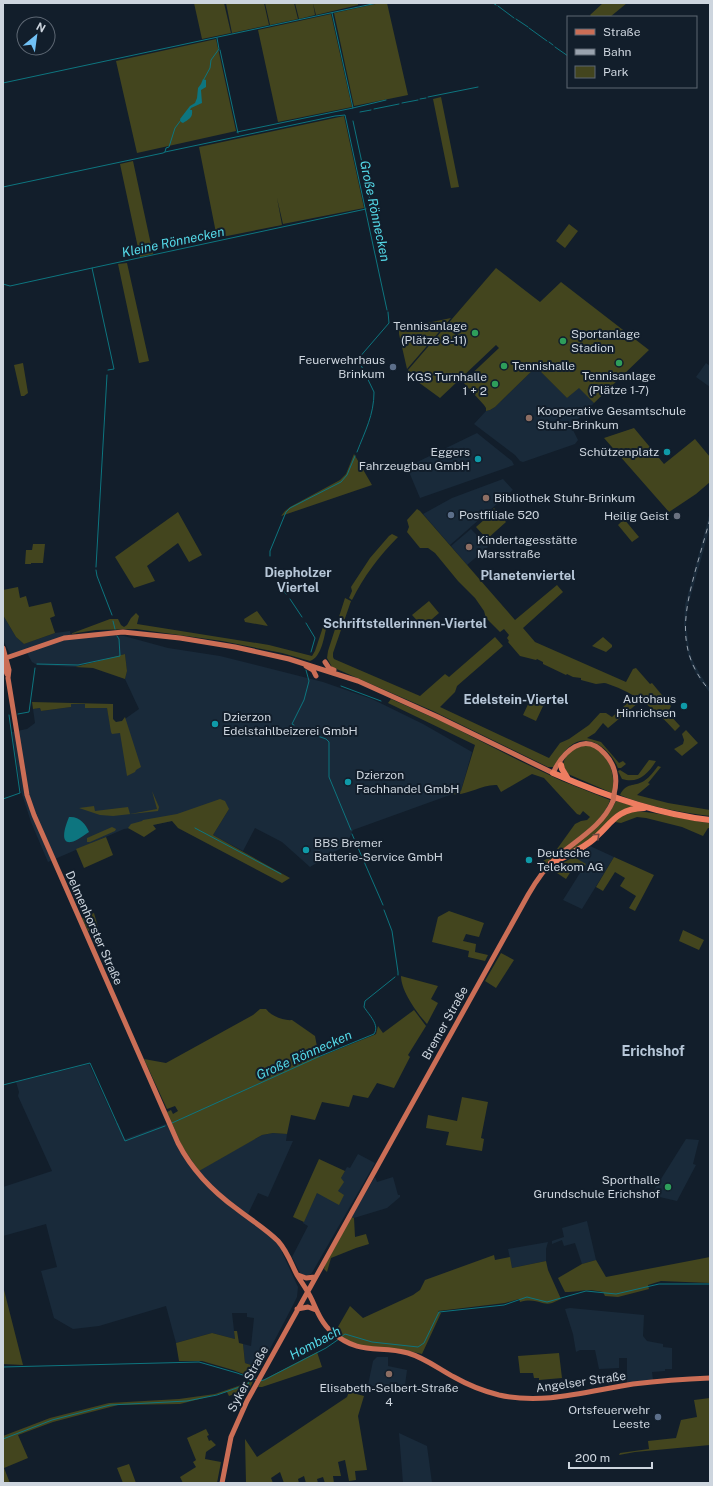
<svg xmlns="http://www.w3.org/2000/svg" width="713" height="1486" viewBox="0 0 713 1486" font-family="'Public Sans',sans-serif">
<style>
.built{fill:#192a3a}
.green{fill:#43451e}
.water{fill:#0d757f}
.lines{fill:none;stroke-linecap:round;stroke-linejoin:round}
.stream{stroke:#0d757f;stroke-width:1}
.major{stroke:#cb6e56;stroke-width:5}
.highway{stroke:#ee7d60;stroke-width:6}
.rail{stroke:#9aa3ae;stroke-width:1;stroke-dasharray:5 5;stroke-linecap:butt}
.major-bridge{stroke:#cb6e56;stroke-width:5}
.oneway{stroke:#754943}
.leisure-dot{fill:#2e9e5b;stroke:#121e2b;stroke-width:1.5}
.service-dot{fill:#5c6f8a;stroke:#121e2b;stroke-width:1.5}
.education-dot{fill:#8d6e63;stroke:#121e2b;stroke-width:1.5}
.culture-dot{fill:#0f9aa8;stroke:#121e2b;stroke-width:1.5}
.worship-dot{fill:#6b7280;stroke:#121e2b;stroke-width:1.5}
.labels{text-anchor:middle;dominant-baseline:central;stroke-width:4;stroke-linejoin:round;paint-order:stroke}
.poi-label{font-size:12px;fill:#cdd5de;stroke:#121e2b;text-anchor:start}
.street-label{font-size:12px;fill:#cdd5de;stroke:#121e2b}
.water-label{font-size:13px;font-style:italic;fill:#54d8e7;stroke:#121e2b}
.neighbourhood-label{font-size:13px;font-weight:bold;fill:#b7c7d8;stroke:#121e2b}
.quarter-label{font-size:14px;font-weight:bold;fill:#b7c7d8;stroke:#121e2b}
</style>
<rect width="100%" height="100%" fill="#121e2b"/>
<path class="built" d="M706 363 710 366V387L696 377Z
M536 367 567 398 579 387 594 403 571 426 578 440 575 444 523 462 520 461 515 455 474 424 486 411 490 410 495 407Z
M477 433 512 461 514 465 420 498 407 467Z
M503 479 513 490 450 545 423 514 452 498Z
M710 512V527L688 606 686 624 689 647 692 659 701 676 710 689V693L699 679 693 668 688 655 684 625 685 605Z
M471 529 488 547 467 565 451 546Z
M3 615 16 637 24 644 55 633 70 631 71 638 113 635 124 636 168 648 220 656 323 682 372 699 423 724 472 752 461 791 353 830 346 845 310 867 282 842 255 828 243 851 213 835 229 809 153 825 124 829 48 862 31 822 21 791 12 732 27 729 35 723 33 709 40 708 41 711 71 707V704H85V708H107L110 723 122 721 139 709 125 679 127 671 125 654 75 667 37 665 32 662 27 653 12 658 3 640Z
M590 846 614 857 582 909 563 900 585 865 574 857Z
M89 1064 116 1123H118L125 1139 171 1122 182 1146 199 1170 262 1135 273 1133 287 1134 286 1141H293L268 1197 258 1193 248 1214 275 1234 288 1250 282 1252 298 1287 297 1297 291 1309 260 1368 245 1363 243 1344 251 1346 254 1318 247 1317V1313H232L235 1339 212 1333 176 1343 166 1306 99 1326 73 1329 54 1318 41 1271 57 1267 46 1224 3 1236V1187L52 1171 18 1096 19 1092 16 1082Z
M686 1139 699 1140 693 1164 696 1165 677 1201 651 1195Z
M358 1154 375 1163 313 1271 311 1274 306 1276 300 1273 292 1257 308 1226 303 1223 317 1193 338 1191 341 1178 347 1167 350 1168Z
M375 1177 377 1182 393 1177 398 1195H400V1197L387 1208 354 1218 351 1217Z
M587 1221 596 1260 582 1264 575 1243 564 1246 562 1240 552 1244V1241L564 1237 562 1228Z
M548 1242 546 1249V1261L512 1268 508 1249Z
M570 1308 644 1315 643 1336 647 1341 663 1344V1347L672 1348V1369H665V1371L652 1372 653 1380 627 1383V1358H619V1368L599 1369 595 1350H580L576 1352 573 1334 565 1309Z
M377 1357H388V1366L407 1370 405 1385 418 1386 416 1394 368 1385 373 1361Z
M399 1433 427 1446 432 1483H403Z"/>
<path class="green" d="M194 3H224L231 33 202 39Z
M226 3H264L269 25 232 33Z
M265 3H294L298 19 270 25Z
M295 3H313L315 15 299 19Z
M313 3H358V5L316 15Z
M380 3H387L408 95 354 106 334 13Z
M603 3H627L610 17H592L590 15Z
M331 14 352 107 278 122 258 30Z
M216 39 236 131 137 153 116 61Z
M441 97 459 187 451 188 433 99Z
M344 116 364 208 283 224 277 198 282 225 217 238 199 147Z
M133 161 153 254 140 257 120 164Z
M569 224 578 231 565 248 556 241Z
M127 263 149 361 139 363 118 264Z
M496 268 540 302 561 282 649 350 594 403 579 388 567 398 536 367 495 407 490 410 486 411V408L484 405 463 382 499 348 496 345 440 398 414 379 408 370Z
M451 318 407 369 399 334V330L423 324 426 331H430V326H427V323Z
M23 363 28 393 24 396H21L14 365Z
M634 428 664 464 695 439 710 457V482L696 494 669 512 604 438Z
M354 454 372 485 281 516 285 511 290 507 340 480 346 474Z
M494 508 506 522 487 539 476 527 485 519Z
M417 509 420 511 515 620 557 585 563 592 523 628 535 642 626 682 633 669 636 668 650 684 652 683 671 706 668 713 680 726 675 731C656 710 636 693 608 684 604 682 600 684 596 684 591 683 586 681 581 680V678L573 677 567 674 566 675 543 664V662L537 659 536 660 520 656 508 642 509 641 507 638 509 635 504 629 500 632 486 618 484 611 475 598 458 581 435 553 428 548H420L407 532 409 527 407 520Z
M178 512 202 555 189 562 178 543 147 566 155 581 134 588 115 557Z
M624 519 639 537 632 542 618 525Z
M392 534 398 537C379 556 364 576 352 600L349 598 352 591 351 587 370 558 389 536Z
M33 544H45L43 563H31V564H25L26 550H32Z
M18 587 20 598 26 596 29 607 51 602 55 616 50 618 55 633 24 644 16 637 3 615V590Z
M345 598 351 601 333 653V657L334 659 420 696 445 674 449 677 495 637 503 646 457 686 455 692 440 707 549 758 560 743 569 739 589 725 600 713H606L612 717 632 699 638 703 608 728 603 723 595 733 587 738 601 742 619 763 623 761 626 764 621 768H618C611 750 588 730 569 747 562 753 559 760 554 767H548L433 711 332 667 327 658 328 651Z
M429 601 439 613 423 627 412 615Z
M257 611 268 626 245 622 244 619Z
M136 613 139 616 137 624 269 645 312 656 315 651 324 624 327 625C324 636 322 657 310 661L282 653 222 641 136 629 96 630 70 634 110 619H118L121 625 124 627 127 625 131 618Z
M603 637 612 645V647L606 652 592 646Z
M125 654 127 671 125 679 93 668 75 667Z
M531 698 544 704 536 721 523 715Z
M391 699 443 722 522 762 562 781 610 800C602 825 566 846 546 864L543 866 542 863 543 861 552 856 575 824 581 821 587 820 590 817 583 811 580 815 577 814 544 778 532 774 501 792 497 785C481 784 468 796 452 794L461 791 475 745 388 703Z
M32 702 113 704V719L116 722 122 721 125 717 141 767 136 770 135 772 127 776 120 733 112 734 111 732 107 708H85V704H71V707L41 711 40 708 33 709Z
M686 730 698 743 682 756 674 749 683 744 684 740 682 734Z
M586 745C607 748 617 774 612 793L568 774 563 765C565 753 575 748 586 745Z
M649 760 656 761C648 774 638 784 622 779L618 771 620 770 628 775H638Z
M658 766 661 767 648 783 650 784 637 795 668 803 710 810V816C680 812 648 807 620 795 626 782 634 787 644 781 650 777 654 771 658 766Z
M152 791 159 807 158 811 113 816 100 815 79 808 94 806 95 811 128 807 130 814 157 809Z
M220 799 225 801 229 809 213 835 290 878 282 883 178 828 172 821 153 825 156 829 144 837 128 828 131 824 142 821 143 820 177 814Z
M616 801 638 807 632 808 593 837 561 857 611 810Z
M634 811C659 812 684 820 710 823V828H708L703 836 682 827 646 818 637 817 621 823 615 822 626 813Z
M112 827 116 829 115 831 90 842H87V838Z
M106 837 113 855 84 868 76 849Z
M574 857 586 864 580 873 573 868 566 879 551 869Z
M614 857 654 875 635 911 629 908 636 896 620 886 625 878 615 872 603 891 596 887Z
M449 911 484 923 479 937 466 934 463 941 476 944 475 952 488 955 485 961 468 957 469 951 432 942 438 917Z
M94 913 98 927 88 931 82 918Z
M683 930 704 940 699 950 679 941Z
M501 953 514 960 496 988 485 981Z
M401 976 438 986 431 999 438 1003 427 1024C417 1013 401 991 401 976Z
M260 1009H266C271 1016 284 1021 292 1020L315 1036 319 1057 374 1035 376 1034 378 1026 383 1033 414 1010 426 1026 408 1055 410 1057 394 1088 377 1083 368 1098 353 1095 349 1107 322 1102 315 1120 291 1115 287 1134 273 1133 262 1135 199 1171 182 1146 167 1112 171 1110 173 1114 178 1111 175 1106 167 1109 144 1059 166 1063 253 1015Z
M462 1097 488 1102 481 1138 484 1139 482 1151 446 1145 449 1132 426 1128 428 1115 457 1121Z
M319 1159 345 1171 341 1178 344 1182 338 1191 344 1195 339 1205 317 1193 304 1222 293 1217Z
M351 1217 354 1218 355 1237 366 1234 369 1244 356 1248 331 1258 327 1272 324 1269 326 1262Z
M494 1255 495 1260 510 1257 512 1268 546 1261 548 1270 561 1299C558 1300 555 1302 552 1303 542 1306 536 1297 520 1302L519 1299 505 1303 438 1311 441 1313 422 1354 400 1349 367 1347 349 1341 335 1332 350 1306 363 1318 413 1295 420 1290 425 1280Z
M710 1257V1283L661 1281 648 1285 649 1289 618 1297 605 1296 603 1292C586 1288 580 1292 565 1292L558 1278 582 1264 596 1260 606 1277Z
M3 1286 23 1365 3 1364Z
M234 1331H237L239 1343 243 1344 245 1363 260 1368 254 1378 233 1370 202 1361H179L176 1343 212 1333 235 1339Z
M317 1352 322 1367 262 1387H258L261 1381Z
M559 1353 562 1378 539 1380V1378H534L533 1373H520L518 1356Z
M247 1378 253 1381 250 1388 229 1396 227 1392 180 1404 118 1405 53 1422 18 1435 28 1458 4 1468 10 1483H3V1436L50 1418 109 1403 179 1399 215 1394 247 1383 249 1380Z
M349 1392 364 1396 358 1416 367 1470 355 1471 356 1480 349 1481 345 1460 338 1462 341 1476H333L334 1483H325L323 1477 317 1479 318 1483H306L304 1476 298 1479 299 1483H284L280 1472 271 1478 273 1483H246L245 1439 257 1457 347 1397Z
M710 1398V1445L635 1452 619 1455 620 1453 649 1449 648 1441 676 1438 681 1420 697 1417 694 1400Z
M206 1429 209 1435 207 1436 209 1441 211 1440 216 1445 206 1452 205 1459 221 1462 217 1483H183L180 1477 196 1467 193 1462 196 1460 187 1438Z
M129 1464 136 1483H123L117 1468Z"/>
<path class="water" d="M203 79 206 80V87L201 90 202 103 191 108 190 110H192C193 118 189 119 183 123L181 122 180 119 190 106 195 103 197 98 198 88 201 84Z
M69 817C79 816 86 824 89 832 84 835 77 841 71 842 58 844 67 822 69 817Z"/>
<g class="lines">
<path class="stream" d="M493 3 496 5
M498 6 514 18
M516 19 528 27
M529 28 547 41
M549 42 553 45
M555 47 568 56
M220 50 238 133
M204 79 210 68 211 60 219 49 217 38
M3 83 377 3
M428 97 478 87
M420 99 426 98
M402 103 418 100
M353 108 386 100
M374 109 399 104
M360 112 371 110
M353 121 370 200
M237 132 353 108 332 13
M165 152 335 116 345 115 387 310
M3 187 163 153 165 152 166 148 169 147 175 128 181 120
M371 203 372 206
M3 284 10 286 92 268
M108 370 114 369 92 268 366 209
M357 452C365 431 374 415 374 392L358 359 389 323 388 312
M270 556V551L286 512 290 508 341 482 347 475 355 456
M96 567 107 375
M96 570 97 576 112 615
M280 585 286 594
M290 599 302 617
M113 621 115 629
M306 623 315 638 311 652
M37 664 78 665 120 656 119 639 117 636
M341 686 381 701
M18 714 29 712 35 668
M294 725 292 724 304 700 309 681 306 670
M304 731 326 739 329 742V777L351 830
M3 799 20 793 9 715
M195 828 281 874
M352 834 383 905
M384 910 392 931 398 972V975
M3 1085 90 1063 125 1141 165 1126
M172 1123 318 1057 374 1034C380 1025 369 1015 364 1007L365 1001 395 977
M341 1337 345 1334 372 1342 418 1347 424 1343 439 1312 504 1305 527 1297 547 1302 586 1291 616 1294 659 1284H710
M3 1367 199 1362 237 1373 257 1380
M259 1381 264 1380 326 1348 339 1339
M3 1439 52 1420 110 1405 187 1401 217 1395 248 1384 251 1378"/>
<path class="major" d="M3 648 9 670 8 678 27 795 34 815 178 1143C192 1170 212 1191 237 1209 251 1220 266 1229 278 1241 287 1251 291 1263 297 1275 302 1283 308 1291 312 1300 317 1311 322 1324 332 1332 360 1356 378 1345 408 1353 425 1358 439 1369 454 1377 468 1385 483 1391 499 1395 544 1405 588 1391 633 1384 658 1381 684 1379 710 1378
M3 659 64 638 123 632 180 638 235 647 289 659 358 681 438 717 553 773
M325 662 329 668 334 670
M3 664 7 674
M306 666 313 670 316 676
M553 773C563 752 584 730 605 754 616 766 618 779 614 794
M298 1275 306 1278 315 1277
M297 1309 308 1307 316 1310
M222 1483 231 1437 247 1401 528 895C536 881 544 869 556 858 576 840 602 827 613 801"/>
<path class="highway" d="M561 765 562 769 568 779
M553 773C603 795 656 814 710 820
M551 863C565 857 578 851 590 842 611 826 614 809 644 808"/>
<path class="rail" d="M710 519C705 537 700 554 695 572 683 617 677 653 710 691"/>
<path class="major-bridge" d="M613 801 614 794"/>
</g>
<defs><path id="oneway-chevron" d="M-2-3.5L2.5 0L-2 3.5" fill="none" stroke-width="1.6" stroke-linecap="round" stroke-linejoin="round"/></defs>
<use class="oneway" href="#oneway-chevron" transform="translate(597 836) rotate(-43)"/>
<g class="leisure-dot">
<circle cx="475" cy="333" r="4"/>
<circle cx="563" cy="341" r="4"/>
<circle cx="619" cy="363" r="4"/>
<circle cx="504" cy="366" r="4"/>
<circle cx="495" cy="384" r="4"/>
<circle cx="668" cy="1187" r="4"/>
</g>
<g class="service-dot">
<circle cx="393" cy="367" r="4"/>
<circle cx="451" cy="515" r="4"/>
<circle cx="658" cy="1417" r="4"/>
</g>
<g class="education-dot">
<circle cx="529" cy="418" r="4"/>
<circle cx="486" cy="498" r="4"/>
<circle cx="469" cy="547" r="4"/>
<circle cx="389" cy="1374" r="4"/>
</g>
<g class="culture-dot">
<circle cx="667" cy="452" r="4"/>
<circle cx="478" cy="459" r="4"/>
<circle cx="684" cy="706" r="4"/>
<circle cx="215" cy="724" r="4"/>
<circle cx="348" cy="782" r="4"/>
<circle cx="306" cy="850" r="4"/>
<circle cx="529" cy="860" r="4"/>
</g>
<circle class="worship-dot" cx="677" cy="516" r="4"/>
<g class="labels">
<g class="poi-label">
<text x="467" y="326" text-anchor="end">Tennisanlage<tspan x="467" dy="14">(Plätze 8-11)</tspan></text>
<text x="571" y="334">Sportanlage<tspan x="571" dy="14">Stadion</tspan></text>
<text x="385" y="360" text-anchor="end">Feuerwehrhaus<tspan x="385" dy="14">Brinkum</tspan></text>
<text x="512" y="366">Tennishalle</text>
<text x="619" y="376" text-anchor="middle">Tennisanlage<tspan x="619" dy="14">(Plätze 1-7)</tspan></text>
<text x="487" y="377" text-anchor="end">KGS Turnhalle<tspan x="487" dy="14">1 + 2</tspan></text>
<text x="537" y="411">Kooperative Gesamtschule<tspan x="537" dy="14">Stuhr-Brinkum</tspan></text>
<text x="470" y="452" text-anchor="end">Eggers<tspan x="470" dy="14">Fahrzeugbau GmbH</tspan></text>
<text x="659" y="452" text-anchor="end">Schützenplatz</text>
<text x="494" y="498">Bibliothek Stuhr-Brinkum</text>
<text x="459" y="515">Postfiliale 520</text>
<text x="669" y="516" text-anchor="end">Heilig Geist</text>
<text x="477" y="540">Kindertagesstätte<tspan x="477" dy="14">Marsstraße</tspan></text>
<text x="676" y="699" text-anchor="end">Autohaus<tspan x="676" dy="14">Hinrichsen</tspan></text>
<text x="223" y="717">Dzierzon<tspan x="223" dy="14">Edelstahlbeizerei GmbH</tspan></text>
<text x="356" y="775">Dzierzon<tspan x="356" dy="14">Fachhandel GmbH</tspan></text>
<text x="314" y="843">BBS Bremer<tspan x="314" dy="14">Batterie-Service GmbH</tspan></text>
<text x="537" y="853">Deutsche<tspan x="537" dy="14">Telekom AG</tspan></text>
<text x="660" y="1180" text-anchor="end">Sporthalle<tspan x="660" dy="14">Grundschule Erichshof</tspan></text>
<text x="389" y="1388" text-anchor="middle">Elisabeth-Selbert-Straße<tspan x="389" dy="14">4</tspan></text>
<text x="650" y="1410" text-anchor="end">Ortsfeuerwehr<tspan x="650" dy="14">Leeste</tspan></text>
</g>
<g class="street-label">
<text transform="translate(94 928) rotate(66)">Delmenhorster Straße</text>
<text transform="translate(445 1023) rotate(-61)">Bremer Straße</text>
<text transform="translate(248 1379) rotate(-62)">Syker Straße</text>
<text transform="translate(581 1382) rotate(-8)">Angelser Straße</text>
</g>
<g class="water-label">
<text transform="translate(375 211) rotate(78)">Große Rönnecken</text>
<text transform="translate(173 242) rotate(-12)">Kleine Rönnecken</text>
<text transform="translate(304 1055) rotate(-24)">Große Rönnecken</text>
<text transform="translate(315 1343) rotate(-28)">Hombach</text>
</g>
<g class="neighbourhood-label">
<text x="298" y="572">Diepholzer<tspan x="298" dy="15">Viertel</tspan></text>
<text x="528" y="575">Planetenviertel</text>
<text x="405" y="623">Schriftstellerinnen-Viertel</text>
<text x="516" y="699">Edelstein-Viertel</text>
</g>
<g class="quarter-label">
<text x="653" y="1051">Erichshof</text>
</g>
</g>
<rect width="713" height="1486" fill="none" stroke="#cdd5de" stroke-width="8"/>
<rect x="567" y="16" width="130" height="72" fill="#121e2b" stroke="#5d6773"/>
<rect x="575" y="29" width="20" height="6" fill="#cb6e56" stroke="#5d6773"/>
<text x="603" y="36" font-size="12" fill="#cdd5de">Straße</text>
<rect x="575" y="49" width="20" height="6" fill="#9aa3ae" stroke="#5d6773"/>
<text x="603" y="56" font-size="12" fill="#cdd5de">Bahn</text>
<rect x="575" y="66" width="20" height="12" fill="#43451e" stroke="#5d6773"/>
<text x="603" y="76" font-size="12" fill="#cdd5de">Park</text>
<g transform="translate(36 36) rotate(29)"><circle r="19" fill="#121e2b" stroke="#5d6773"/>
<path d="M0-3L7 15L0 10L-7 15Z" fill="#71c1f5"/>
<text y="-6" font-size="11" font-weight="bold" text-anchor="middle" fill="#cdd5de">N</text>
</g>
<path d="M569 1462v6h83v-6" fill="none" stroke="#cdd5de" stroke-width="2"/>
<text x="575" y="1462" font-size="12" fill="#cdd5de" stroke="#121e2b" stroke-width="3" paint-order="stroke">200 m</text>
</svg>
